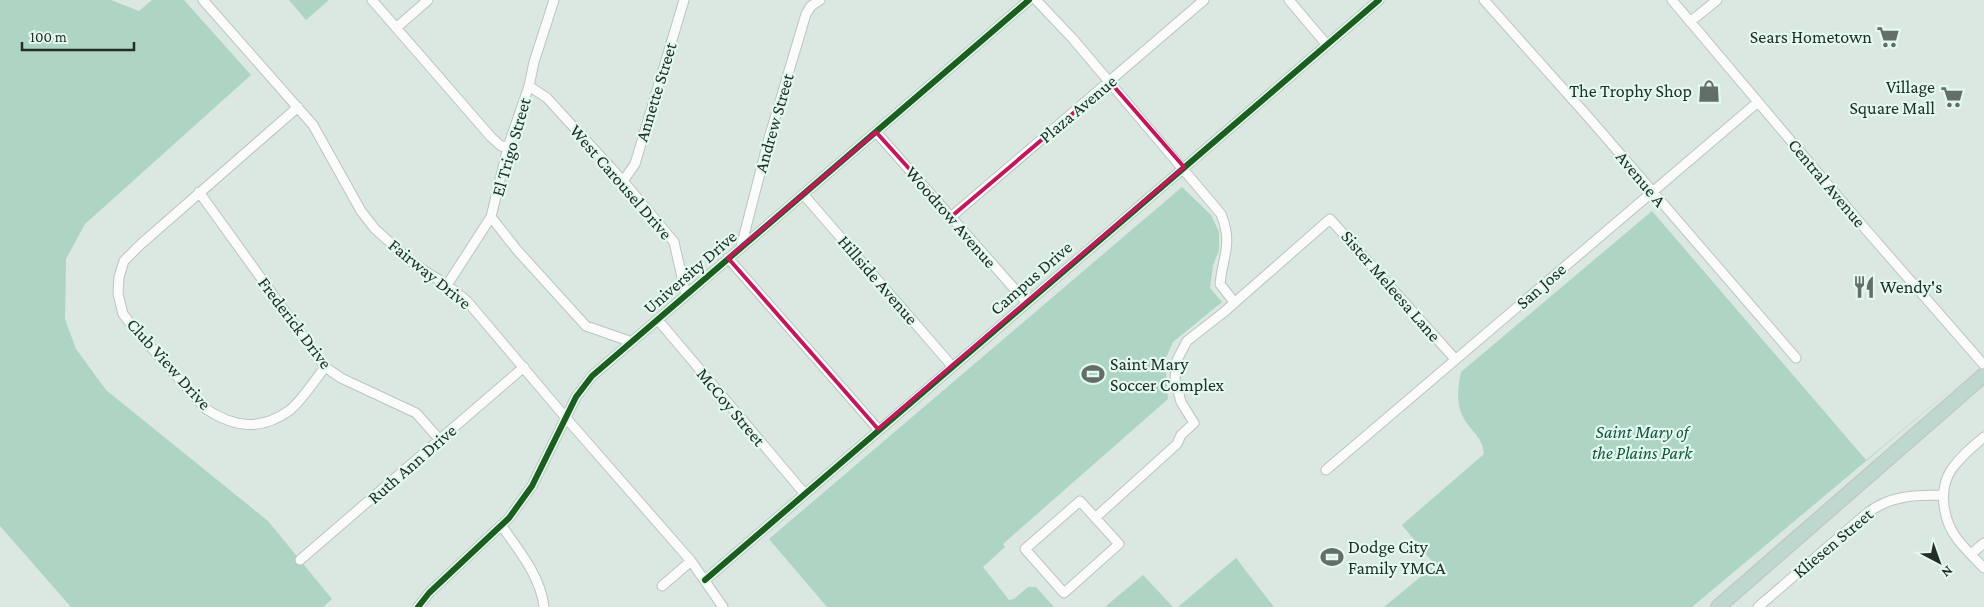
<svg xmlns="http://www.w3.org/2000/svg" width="1984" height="607" viewBox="0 0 1984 607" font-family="'Crimson Pro',serif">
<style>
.green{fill:#aed4c3}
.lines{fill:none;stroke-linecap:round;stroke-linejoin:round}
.minor-casing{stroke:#bbc5c0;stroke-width:11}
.highway-casing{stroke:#bec4c2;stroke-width:16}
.minor{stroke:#fafbfa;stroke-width:9}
.highway{stroke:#bed7cf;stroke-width:14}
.cycleway-casing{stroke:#e2faee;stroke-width:9}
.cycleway{stroke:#1b5e20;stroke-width:6}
.marked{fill:none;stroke:#c2185b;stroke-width:4;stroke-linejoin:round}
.labels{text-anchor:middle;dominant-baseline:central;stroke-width:4.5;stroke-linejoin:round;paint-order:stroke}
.poi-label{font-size:18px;fill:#242d29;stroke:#e2faee;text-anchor:end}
.street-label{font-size:18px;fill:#242d29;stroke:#e2faee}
.park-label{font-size:18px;font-style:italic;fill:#13543d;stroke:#e2faee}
</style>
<rect width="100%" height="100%" fill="#dbe7e1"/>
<path class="green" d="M0 0H111L139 11 152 0H184L251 75 85 224 66 259 65 319 76 349 106 390 268 521 332 599 323 607H71L0 526Z
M289 0H329L306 20Z
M1182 187 1211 215 1219 232V250L1213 265 1210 288 1222 302 1173 342 1165 360 1168 399 1003 544 1005 547 983 567 1009 600 1014 599 1028 587H1036L1054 607H827L769 539Z
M1652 211 1866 460 1971 373 1692 607H1384L1435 565 1402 525 1484 454C1482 434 1469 431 1462 415 1456 402 1458 386 1461 372Z
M1236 558 1274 607H1178Z
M1143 575 1173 607H1105Z"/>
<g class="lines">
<defs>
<path id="minor" d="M203 0 313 125 361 211 375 229 414 264 447 285 467 301 566 418 691 561 723 607
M372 0 491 137 501 146 508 147
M1036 0 1073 39 1221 214C1233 244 1223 255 1220 284L1234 302
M1289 0 1327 45
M1484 0 1590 119 1796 358
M1672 0 1861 224 1984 365
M1690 22 1717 0
M396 28 428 0
M529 86 547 98 623 181 674 242 686 295
M298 107 141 244 124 261 119 277 118 294 123 314 133 327 206 409C235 428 261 431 290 410 301 401 316 379 325 367
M876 132 1026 302
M623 181 635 164 684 0
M199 192 325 367 341 378 416 413 440 440
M803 194 952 366
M952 216 1204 0
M491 217 517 250 586 326 632 342
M741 247 769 138 806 14 811 6 820 0
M728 258 878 429
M447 285 491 217 508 147 529 86 534 62 554 0
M658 320 804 493
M1984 437C1972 447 1960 457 1951 470 1938 491 1943 521 1958 540 1966 550 1975 559 1984 568
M1326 470 1758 102
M1080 501 1119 544 1064 593 1025 549Z
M1095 518 1177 444 1181 435 1194 423 1181 402 1175 379 1177 360 1187 341 1224 312 1330 219 1455 359
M501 525C518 549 541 577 544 607
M1971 554 1984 543
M300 560 524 367
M705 580 1379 0
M662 586 691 561
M418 607 429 593 509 518 532 486 576 397 592 376 1029 0
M1758 607 1865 515C1889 495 1915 495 1943 495"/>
<path id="highway" d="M1718 607 1984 375"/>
</defs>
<use href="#minor" class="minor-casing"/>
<use href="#highway" class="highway-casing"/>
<use href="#minor" class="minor"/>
<use href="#highway" class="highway"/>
<defs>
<path id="cycleway" d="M705 580 1379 0
M418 607 429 593 509 518 532 486 576 397 592 376 1029 0"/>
</defs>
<use href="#cycleway" class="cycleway-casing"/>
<use href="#cycleway" class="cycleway"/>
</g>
<path class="marked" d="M1110 82 1184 167 878 429 728 258 876 132 952 216Z"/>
<defs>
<symbol id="supermarket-bare" viewBox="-9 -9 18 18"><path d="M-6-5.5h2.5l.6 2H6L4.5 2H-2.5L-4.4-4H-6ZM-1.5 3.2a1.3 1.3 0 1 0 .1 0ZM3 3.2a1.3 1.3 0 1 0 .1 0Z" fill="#646e69" stroke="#e2faee" stroke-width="2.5" paint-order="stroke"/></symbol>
<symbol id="shop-bare" viewBox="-9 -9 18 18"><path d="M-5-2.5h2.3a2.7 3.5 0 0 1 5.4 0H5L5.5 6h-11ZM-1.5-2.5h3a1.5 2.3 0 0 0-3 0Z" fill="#646e69" stroke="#e2faee" stroke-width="2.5" paint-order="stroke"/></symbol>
<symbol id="restaurant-bare" viewBox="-9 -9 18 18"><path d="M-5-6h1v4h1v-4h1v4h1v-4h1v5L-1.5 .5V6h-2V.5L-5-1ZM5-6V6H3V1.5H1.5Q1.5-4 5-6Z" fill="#646e69" stroke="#e2faee" stroke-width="2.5" paint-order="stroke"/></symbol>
<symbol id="stadium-bare" viewBox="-9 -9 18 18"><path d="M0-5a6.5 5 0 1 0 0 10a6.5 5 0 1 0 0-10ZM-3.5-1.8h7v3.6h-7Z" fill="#646e69" stroke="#e2faee" stroke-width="2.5" paint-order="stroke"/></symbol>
</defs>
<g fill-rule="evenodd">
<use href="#supermarket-bare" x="1872" y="21" width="32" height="32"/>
<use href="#shop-bare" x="1693" y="75" width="32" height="32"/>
<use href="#supermarket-bare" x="1936" y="81" width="32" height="32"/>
<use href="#restaurant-bare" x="1848" y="271" width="32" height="32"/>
<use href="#stadium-bare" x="1077" y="358" width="32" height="32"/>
<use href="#stadium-bare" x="1316" y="541" width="32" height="32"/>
</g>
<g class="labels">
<g class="poi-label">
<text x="1872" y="37">Sears Hometown</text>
<text x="1935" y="87">Village<tspan x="1935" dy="21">Square Mall</tspan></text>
<text x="1692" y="91">The Trophy Shop</text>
<text x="1880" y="287" text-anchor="start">Wendy's</text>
<text x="1110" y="364" text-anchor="start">Saint Mary<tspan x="1110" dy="21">Soccer Complex</tspan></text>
<text x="1348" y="547" text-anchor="start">Dodge City<tspan x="1348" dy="21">Family YMCA</tspan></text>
</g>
<g class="street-label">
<text transform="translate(656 92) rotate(-73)">Annette Street</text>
<text transform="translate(1078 109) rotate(-40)">Plaza Avenue</text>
<text transform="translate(774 123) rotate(-74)">Andrew Street</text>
<text transform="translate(511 147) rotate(-74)">El Trigo Street</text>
<text transform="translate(1641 179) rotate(50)">Avenue A</text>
<text transform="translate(621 182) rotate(49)">West Carousel Drive</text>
<text transform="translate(1827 183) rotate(50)">Central Avenue</text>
<text transform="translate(951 217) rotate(49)">Woodrow Avenue</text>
<text transform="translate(690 272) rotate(-41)">University Drive</text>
<text transform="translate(430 274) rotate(39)">Fairway Drive</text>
<text transform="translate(1031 278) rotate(-41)">Campus Drive</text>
<text transform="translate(878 280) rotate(49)">Hillside Avenue</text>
<text transform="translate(1391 286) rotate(49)">Sister Meleesa Lane</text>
<text transform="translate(1541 286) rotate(-41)">San Jose</text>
<text transform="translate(295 323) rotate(53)">Frederick Drive</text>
<text transform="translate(169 364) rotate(48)">Club View Drive</text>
<text transform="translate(731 407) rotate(50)">McCoy Street</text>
<text transform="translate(412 464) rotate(-41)">Ruth Ann Drive</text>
<text transform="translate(1833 543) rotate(-40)">Kliesen Street</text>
</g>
<g class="park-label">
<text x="1642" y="432">Saint Mary of<tspan x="1642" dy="21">the Plains Park</tspan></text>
</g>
</g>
<g transform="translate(1939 562) rotate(139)" stroke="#e2faee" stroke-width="4" paint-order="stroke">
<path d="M0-4L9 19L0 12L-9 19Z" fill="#242d29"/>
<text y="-8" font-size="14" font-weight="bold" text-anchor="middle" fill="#242d29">N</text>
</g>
<path d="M22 42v8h112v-8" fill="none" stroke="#242d29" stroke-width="2.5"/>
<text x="30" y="42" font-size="15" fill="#242d29" stroke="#e2faee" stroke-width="4" paint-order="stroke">100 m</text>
</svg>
